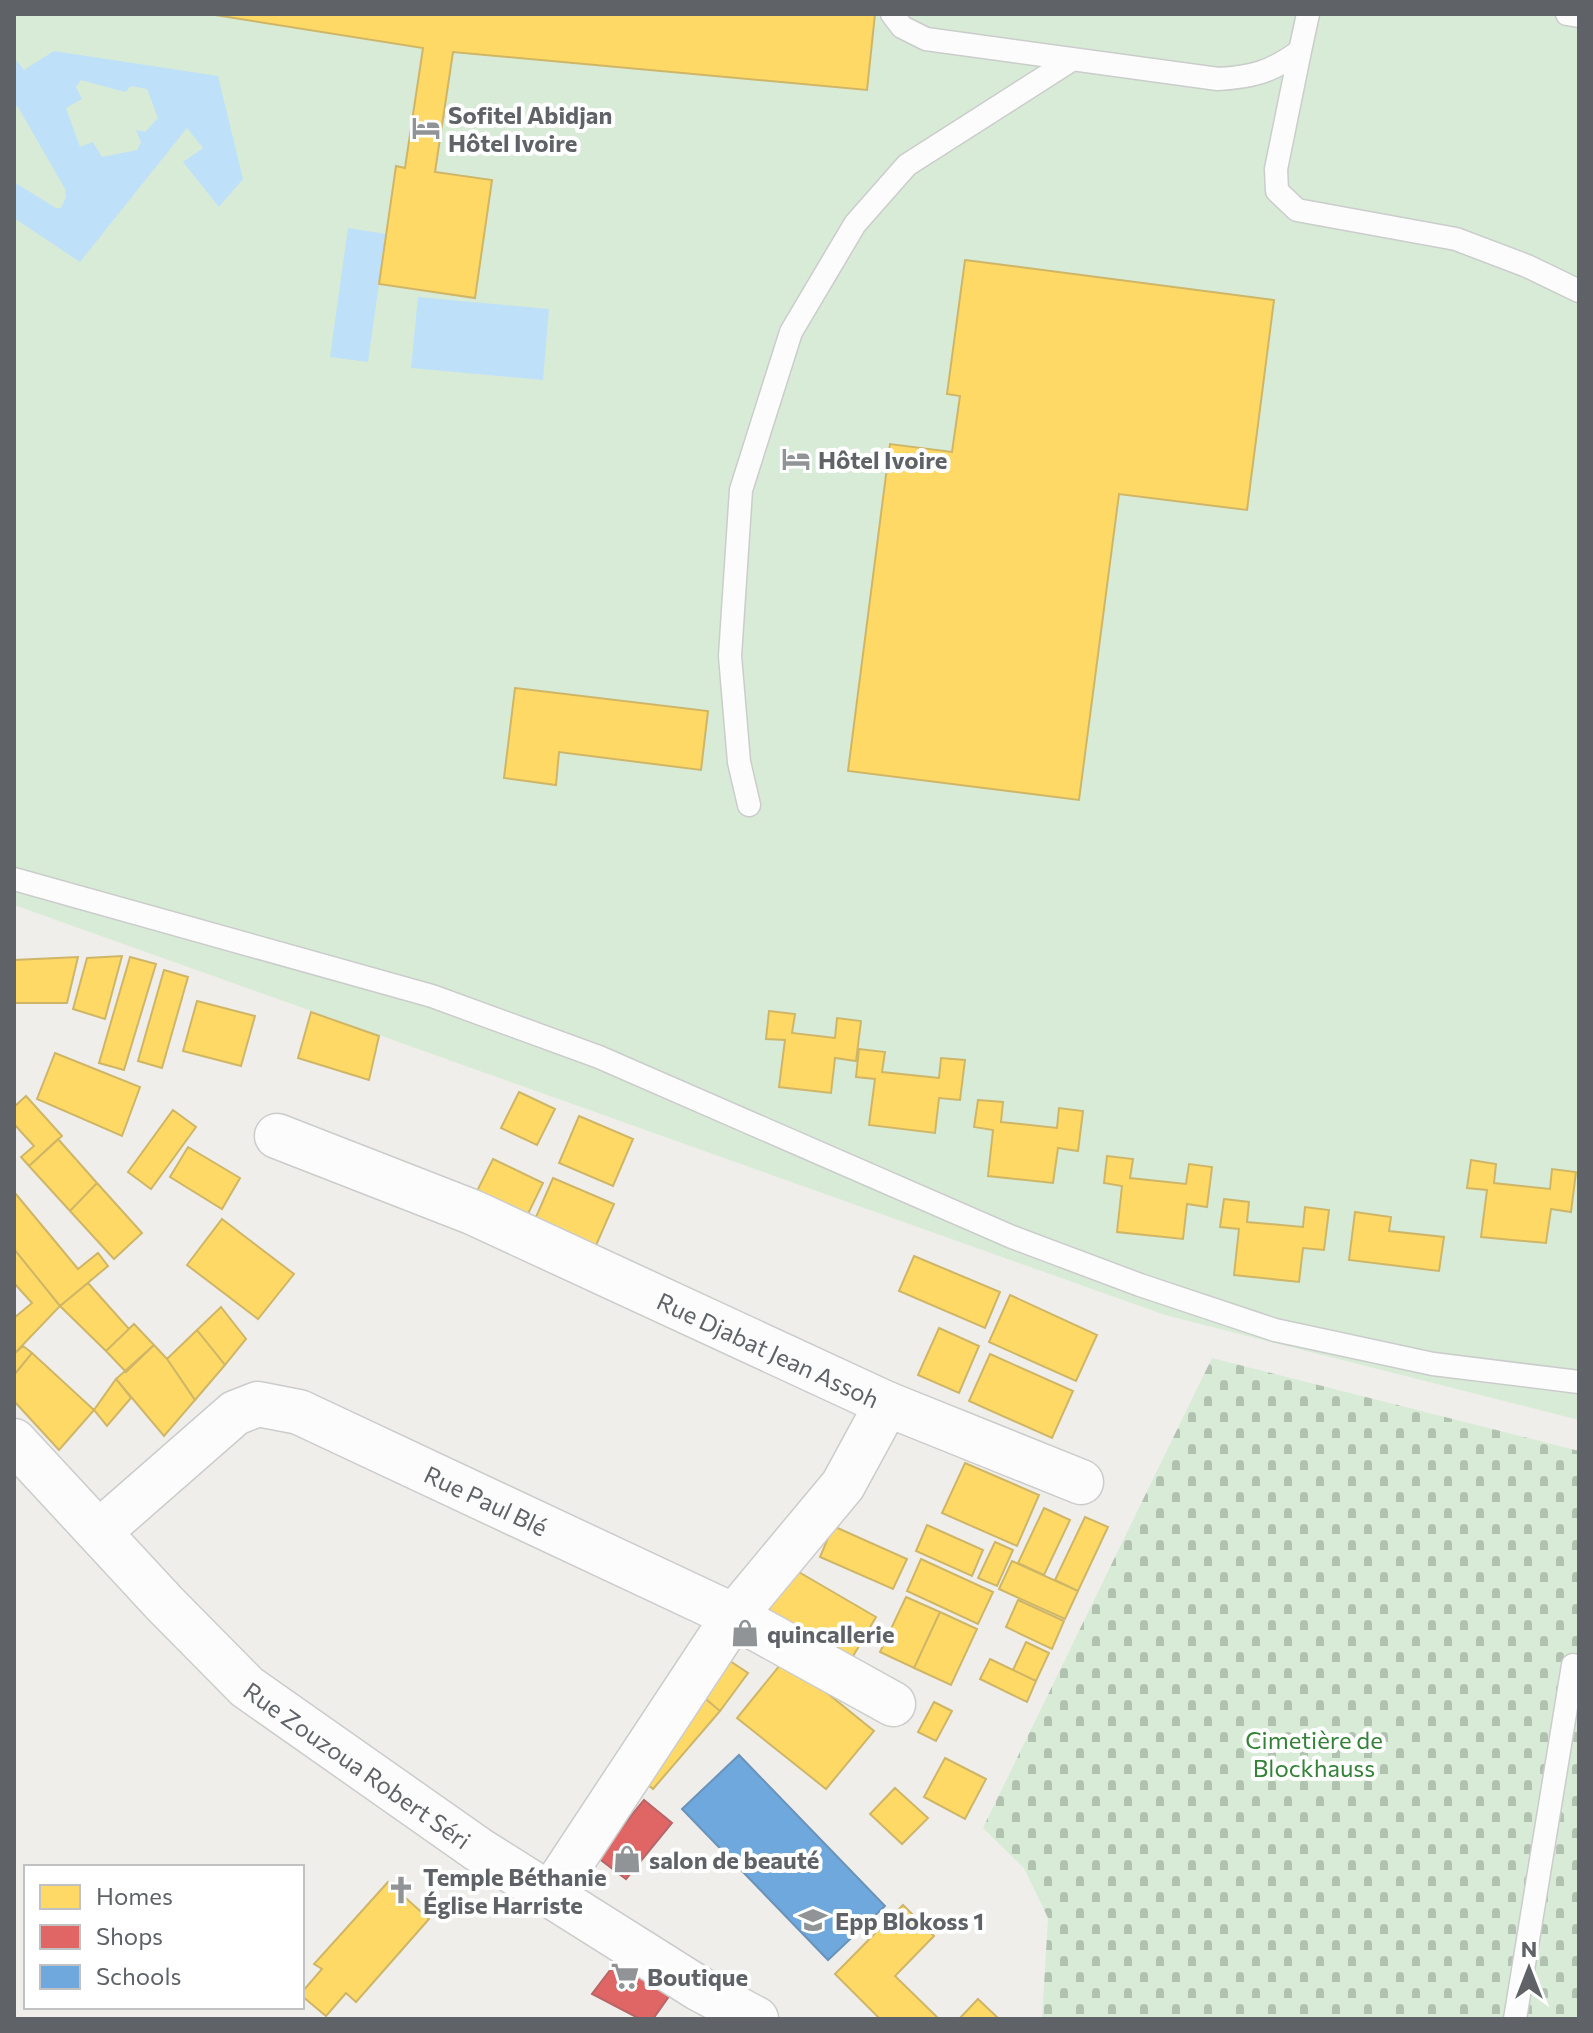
<svg xmlns="http://www.w3.org/2000/svg" width="1593" height="2033" viewBox="0 0 1593 2033" font-family="Commissioner,sans-serif">
<style>
.green{fill:#d8ebd6}
.cemetery{fill:url(#cemetery-stones)}
.water{fill:#bfe0f9;fill-rule:evenodd}
.homes{fill:#ffd966;stroke:#cfb667;stroke-width:2}
.shops{fill:#e06666;stroke:#b96567;stroke-width:2}
.schools{fill:#6fa8dc;stroke:#6a93b9;stroke-width:2}
.lines{fill:none;stroke-linecap:round;stroke-linejoin:round}
.lane-casing{stroke:#cbcccc;stroke-width:25}
.street-casing{stroke:#cbcccc;stroke-width:47}
.lane{stroke:#fdfcfc;stroke-width:22}
.street{stroke:#fdfcfc;stroke-width:44}
.labels{text-anchor:middle;dominant-baseline:central;stroke-width:8;stroke-linejoin:round;paint-order:stroke}
.poi-label{font-size:24px;font-weight:bold;fill:#5f6368;stroke:#fff;text-anchor:start}
.street-label{font-size:24px;fill:#5f6368;stroke:#fff}
.park-label{font-size:24px;fill:#348238;stroke:#fff}
</style>
<defs>
<pattern id="cemetery-stones" width="16" height="16" patternUnits="userSpaceOnUse" patternTransform="scale(2)"><rect width="16" height="16" fill="#d8ebd6"/><path d="M2 7V4a2 2 0 0 1 4 0v3zM10 15v-3a2 2 0 0 1 4 0v3z" fill="#b2c2b1"/></pattern>
</defs>
<rect width="100%" height="100%" fill="#efeeea"/>
<path class="green" d="M14 14H1579V1420L1165 1315 14 905Z"/>
<path class="cemetery" d="M1212 1358 1579 1451V2019H1042L1048 1918 1024 1868 983 1828Z"/>
<path class="water" d="M54 51 218 76 243 179 219 207 183 162 203 148 187 128 80 262 14 218V182L56 208H61L66 197 65 189 18 107 14 105V58L24 70ZM81 80 125 92 131 86 147 89 158 118 145 132 136 130 141 142 137 150 102 157 93 142 80 147 66 108 82 99 76 87Z
M348 228 386 234 368 362 330 357Z
M418 297 549 309 543 380 411 368Z"/>
<path class="homes" d="M209 14H875L867 90 453 52 435 172 492 180 475 298 379 284 396 166 405 168 423 48Z
M965 260 1274 300 1247 510 1119 494 1079 800 848 771 890 444 952 452 960 396 947 394Z
M515 688 708 711 701 770 559 752 556 785 504 778Z
M122 956 105 1019 73 1009 87 958Z
M78 957 67 1003H14V960Z
M130 957 156 964 124 1070 99 1063Z
M164 970 188 977 162 1068 138 1061Z
M197 1001 255 1016 241 1066 183 1051Z
M769 1011 795 1014 792 1033 835 1038 837 1018 861 1021 856 1061 835 1058 831 1093 779 1087 785 1040 766 1039Z
M311 1012 379 1036 369 1080 298 1058Z
M859 1049 885 1052 882 1072 939 1078 941 1058 965 1060 960 1100 939 1098 935 1133 869 1125 875 1079 856 1077Z
M55 1053 140 1087 122 1136 37 1099Z
M519 1092 555 1109 537 1145 501 1128Z
M26 1096 62 1136 29 1166 21 1157 34 1146 14 1124V1107Z
M978 1100 1003 1102 1001 1122 1057 1128 1059 1108 1083 1111 1078 1151 1058 1148 1053 1183 988 1176 993 1130 974 1127Z
M173 1110 196 1127 151 1189 128 1172Z
M579 1116 633 1139 613 1186 559 1163Z
M58 1139 97 1183 70 1211 29 1166Z
M188 1147 240 1178 222 1209 170 1177Z
M1107 1156 1133 1159 1130 1178 1186 1184 1189 1164 1212 1167 1207 1207 1187 1204 1183 1239 1117 1232 1122 1186 1104 1183Z
M493 1159 543 1183 526 1218 476 1193Z
M1471 1160 1496 1164 1494 1183 1550 1189 1552 1169 1576 1172 1571 1212 1551 1209 1546 1243 1481 1237 1487 1190 1467 1188Z
M553 1178 614 1204 594 1250 533 1224Z
M97 1183 142 1233 114 1259 70 1211Z
M15 1193 78 1269 98 1253 108 1266 60 1306 14 1249Z
M1224 1199 1249 1202 1247 1222 1303 1227 1305 1207 1329 1210 1324 1250 1303 1248 1299 1282 1234 1275 1239 1229 1220 1227Z
M1355 1212 1391 1217 1389 1231 1444 1237 1439 1271 1349 1260Z
M222 1219 294 1274 258 1319 187 1265Z
M14 1249 60 1306 15 1353 14 1318 32 1303 14 1283Z
M914 1256 1000 1292 985 1328 899 1291Z
M88 1283 129 1329 106 1351 60 1306Z
M1010 1295 1097 1335 1076 1381 989 1342Z
M221 1307 246 1339 225 1365 197 1330Z
M134 1324 154 1345 126 1372 106 1351Z
M939 1328 979 1346 959 1393 918 1375Z
M197 1330 225 1365 195 1400 167 1359Z
M154 1345 167 1359 195 1400 164 1436 116 1379Z
M23 1346 32 1353 14 1375V1354Z
M32 1353 94 1410 59 1450 14 1401V1375Z
M990 1354 1073 1391 1052 1438 969 1401Z
M116 1379 131 1398 107 1426 94 1410Z
M965 1463 1039 1495 1017 1546 942 1513Z
M1044 1508 1070 1520 1044 1575 1018 1563Z
M1085 1517 1108 1527 1078 1591 1055 1580Z
M927 1525 983 1550 972 1576 916 1551Z
M833 1526 907 1559 893 1589 820 1557Z
M995 1542 1013 1550 997 1586 978 1578Z
M921 1559 993 1592 978 1624 907 1591Z
M1012 1561 1078 1591 1065 1619 999 1589Z
M785 1564 876 1617 852 1658 761 1605Z
M906 1597 940 1612 914 1668 880 1652Z
M1018 1600 1064 1621 1052 1649 1006 1627Z
M940 1612 977 1629 951 1685 914 1668Z
M1026 1642 1049 1653 1036 1681 1013 1670Z
M785 1659 874 1731 826 1789 737 1718Z
M990 1659 1036 1681 1027 1702 980 1679Z
M730 1661 748 1673 720 1711 701 1695Z
M701 1695 720 1711 653 1789 634 1773Z
M934 1702 952 1711 936 1741 918 1732Z
M945 1758 986 1779 965 1819 924 1797Z
M895 1788 928 1818 902 1844 870 1814Z
M388 1882 429 1919 356 2002 346 1993 326 2016 302 1996V1992L322 1969 314 1964Z
M903 1905 934 1936 895 1976 939 2019H880L835 1974Z
M978 1999 999 2019H959Z"/>
<path class="shops" d="M644 1800 672 1823 626 1879 597 1857Z
M617 1961 672 1992 653 2019H640L592 1994Z"/>
<path class="schools" d="M739 1755 885 1906 828 1960 682 1809Z"/>
<g class="lines">
<defs>
<path id="lane" d="M892 14 902 27 926 39 1218 79C1253 77 1271 72 1300 51L1308 14
M1567 14 1579 16
M1300 51 1276 169 1277 191 1297 210 1456 239 1527 266 1579 291
M749 805 739 762 730 656 741 490 791 332 855 224 907 165 1073 59
M14 879 432 996 599 1057 1012 1237 1140 1285 1275 1330 1433 1364 1579 1382
M1515 2019 1573 1665"/>
<g id="street">
<path id="s1" d="M277 1136 472 1212 887 1404 843 1485 734 1616 550 1895"/>
<path d="M887 1404 1081 1482"/>
<path id="s2" d="M14 1441 165 1604 247 1687 479 1850 698 1988 756 2019"/>
<path id="s3" d="M99 1532 235 1413 258 1404 299 1412 734 1616 893 1704"/>
</g>
</defs>
<use href="#lane" class="lane-casing"/>
<use href="#street" class="street-casing"/>
<use href="#lane" class="lane"/>
<use href="#street" class="street"/>
</g>
<defs>
<symbol id="hotel-bare" viewBox="-9 -9 18 18"><path d="M-6-4.5h1.5V1H6V5H4.5V3h-9V5H-6ZM-4 0a1.8 1.8 0 1 1 3.6 0ZM.5 0V-2.5h3Q6-2.5 6 0Z" fill="#919496" stroke="#fff" stroke-width="2.5" paint-order="stroke"/></symbol>
<symbol id="shop-bare" viewBox="-9 -9 18 18"><path d="M-5-2.5h2.3a2.7 3.5 0 0 1 5.4 0H5L5.5 6h-11ZM-1.5-2.5h3a1.5 2.3 0 0 0-3 0Z" fill="#919496" stroke="#fff" stroke-width="2.5" paint-order="stroke"/></symbol>
<symbol id="church-bare" viewBox="-9 -9 18 18"><path d="M-1.2-6h2.4v3.5h3.3v2.4h-3.3V6h-2.4V-.1h-3.3v-2.4h3.3Z" fill="#919496" stroke="#fff" stroke-width="2.5" paint-order="stroke"/></symbol>
<symbol id="school-bare" viewBox="-9 -9 18 18"><path d="M0-5L7-2L0 1L-7-2ZM-4 1L0 2.5L4 1V4Q0 6-4 4Z" fill="#919496" stroke="#fff" stroke-width="2.5" paint-order="stroke"/></symbol>
<symbol id="supermarket-bare" viewBox="-9 -9 18 18"><path d="M-6-5.5h2.5l.6 2H6L4.5 2H-2.5L-4.4-4H-6ZM-1.5 3.2a1.3 1.3 0 1 0 .1 0ZM3 3.2a1.3 1.3 0 1 0 .1 0Z" fill="#919496" stroke="#fff" stroke-width="2.5" paint-order="stroke"/></symbol>
</defs>
<g fill-rule="evenodd">
<use href="#hotel-bare" x="406" y="108" width="40" height="40"/>
<use href="#hotel-bare" x="776" y="439" width="40" height="40"/>
<use href="#shop-bare" x="725" y="1613" width="40" height="40"/>
<use href="#shop-bare" x="607" y="1839" width="40" height="40"/>
<use href="#church-bare" x="381" y="1870" width="40" height="40"/>
<use href="#school-bare" x="793" y="1900" width="40" height="40"/>
<use href="#supermarket-bare" x="605" y="1956" width="40" height="40"/>
</g>
<g class="labels">
<g class="poi-label">
<text x="448" y="114">Sofitel Abidjan<tspan x="448" dy="28">Hôtel Ivoire</tspan></text>
<text x="818" y="459">Hôtel Ivoire</text>
<text x="767" y="1633">quincallerie</text>
<text x="649" y="1859">salon de beauté</text>
<text x="423" y="1876">Temple Béthanie<tspan x="423" dy="28">Église Harriste</tspan></text>
<text x="835" y="1920">Epp Blokoss 1</text>
<text x="647" y="1976">Boutique</text>
</g>
<g class="street-label">
<text stroke="none"><textPath href="#s1" startOffset="536">Rue Djabat Jean Assoh</textPath></text>
<text stroke="none"><textPath href="#s3" startOffset="454">Rue Paul Blé</textPath></text>
<text stroke="none"><textPath href="#s2" startOffset="474">Rue Zouzoua Robert Séri</textPath></text>
</g>
<g class="park-label">
<text x="1314" y="1739">Cimetière de<tspan x="1314" dy="28">Blockhauss</tspan></text>
</g>
</g>
<rect width="1593" height="2033" fill="none" stroke="#5f6368" stroke-width="32"/>
<rect x="24" y="1865" width="280" height="144" fill="#ffffff" stroke="#bfc1c3" stroke-width="2"/>
<rect x="40" y="1885" width="40" height="24" fill="#ffd966" stroke="#bfc1c3" stroke-width="2"/>
<text x="96" y="1905" font-size="24" fill="#5f6368">Homes</text>
<rect x="40" y="1925" width="40" height="24" fill="#e06666" stroke="#bfc1c3" stroke-width="2"/>
<text x="96" y="1945" font-size="24" fill="#5f6368">Shops</text>
<rect x="40" y="1965" width="40" height="24" fill="#6fa8dc" stroke="#bfc1c3" stroke-width="2"/>
<text x="96" y="1985" font-size="24" fill="#5f6368">Schools</text>
<g transform="translate(1529 1969)" stroke="#ffffff" stroke-width="6" paint-order="stroke">
<path d="M0-6L14 30L0 20L-14 30Z" fill="#5f6368"/>
<text y="-12" font-size="22" font-weight="bold" text-anchor="middle" fill="#5f6368">N</text>
</g>
</svg>
